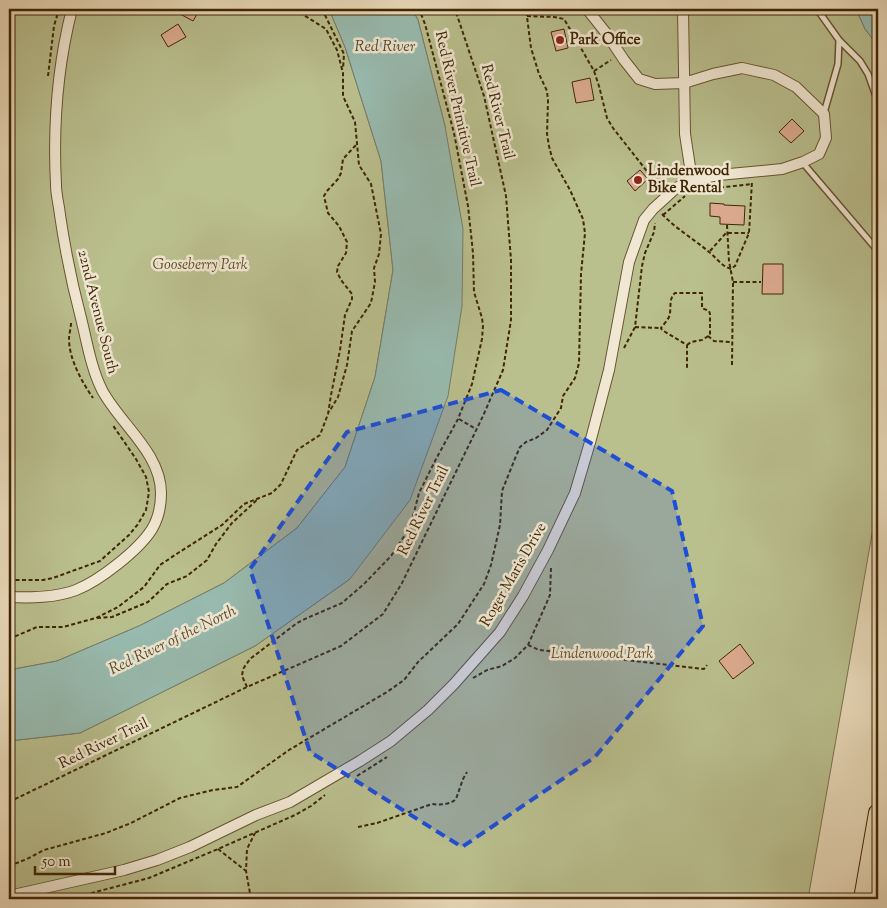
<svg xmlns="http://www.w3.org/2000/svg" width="887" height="908" viewBox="0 0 887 908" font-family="'Sorts Mill Goudy',serif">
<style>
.green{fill:#babf8e;stroke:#7c7249}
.water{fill:#98bbb0;stroke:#747f6b}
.building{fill:#dcaa90;stroke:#3f2604}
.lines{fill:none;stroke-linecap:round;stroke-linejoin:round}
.service-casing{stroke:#6a5332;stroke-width:8}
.minor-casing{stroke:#6a5332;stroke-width:12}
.motorway-casing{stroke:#3f2604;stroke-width:20}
.path{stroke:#3f2604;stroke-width:2;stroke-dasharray:4 2.5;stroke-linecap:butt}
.service{stroke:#f1e8d3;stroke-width:5}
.minor{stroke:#f1e8d3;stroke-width:10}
.motorway{stroke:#eadbbb;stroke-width:18}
.marked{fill:#1d4ed8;fill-opacity:0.2;stroke:#1d4ed8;stroke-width:4;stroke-dasharray:10 6;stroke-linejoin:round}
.poi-dot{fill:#8f2418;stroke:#f1e8d3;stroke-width:2}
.labels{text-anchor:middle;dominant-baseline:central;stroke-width:5;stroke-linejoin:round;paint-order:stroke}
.poi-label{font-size:15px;font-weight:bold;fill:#3f2604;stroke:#f1e8d3;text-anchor:start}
.street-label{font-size:15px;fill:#3f2604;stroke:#f1e8d3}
.park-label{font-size:15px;font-style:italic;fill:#5e4c26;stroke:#f1e8d3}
.water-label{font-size:16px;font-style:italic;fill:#554b2f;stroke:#f1e8d3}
</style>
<rect width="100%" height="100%" fill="#eadbbb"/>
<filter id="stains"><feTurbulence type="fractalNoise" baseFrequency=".004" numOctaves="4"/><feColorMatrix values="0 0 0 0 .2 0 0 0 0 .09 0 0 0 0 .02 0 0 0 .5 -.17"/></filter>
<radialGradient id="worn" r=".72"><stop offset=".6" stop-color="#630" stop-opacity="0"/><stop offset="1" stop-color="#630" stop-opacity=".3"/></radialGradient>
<path class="green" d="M9 9H329L345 47 381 161 393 270 375 377 345 467 297 528 224 583 139 626 57 661 9 670Z
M412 9H856L865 29 878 46V500L808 899H9V741L80 733 255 646 350 579 445 126 418 20Z"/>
<path class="water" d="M329 9H412L418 20 445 126 463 229 462 306 448 396 410 500 350 579 255 646 80 733 9 741V670L57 661 139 626 224 583 297 528 345 467 375 377 393 270 381 161 345 47Z
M856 9H878V46L865 29Z"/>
<path class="building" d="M171 9H200L193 21Z
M178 24 186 37 168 47 161 35Z
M564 29 568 48 556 51 551 32Z
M590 78 594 100 576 103 572 82Z
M792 119 804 131 791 143 779 132Z
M640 170 648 179 635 191 627 181Z
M710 203 724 204V205L745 206 744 225 720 224V217L710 216Z
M763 264H783V294H762Z
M740 644 754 663 733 679 719 661Z"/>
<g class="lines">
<defs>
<path id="service" d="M817 9 839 40 860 61 868 74 878 102
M824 113 838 64 839 40
M803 163 878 251"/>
<path id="minor" d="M683 9 685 134 692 180
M9 597C31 598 55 598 76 590 99 581 139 550 152 529 158 519 161 506 161 493 161 453 120 424 102 390 91 368 87 342 81 318 72 284 65 249 60 215 59 205 56 195 56 185 53 127 58 64 72 9
M9 896 124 870 157 860 190 847 256 815 290 802 360 761 391 741 428 710 454 684 500 632 523 596 548 550 575 493 591 439 609 370 629 262 644 220 653 209 676 188 692 180 719 175 782 169 803 162 819 154 826 138 824 114 796 87 774 75 742 68 713 74 684 83 655 84 639 79 624 60 606 33 587 9"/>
<path id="motorway" d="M863 899 878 813"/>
</defs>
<use href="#service" class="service-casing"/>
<use href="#minor" class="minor-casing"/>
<use href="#motorway" class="motorway-casing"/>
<path class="path" d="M53 9 58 11
M294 9 326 29 337 50 343 73V96L355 122 359 165 371 184 381 234 379 254 374 268 375 282 371 303 352 331 347 365 338 397 329 412
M322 9 344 54 343 69
M527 16 554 17 564 19 574 36 594 71 599 86 607 118 613 128 653 179 654 193
M594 71 611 60
M48 76 54 26 59 9
M707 189 752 184
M662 214C676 229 694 239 709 252 717 258 721 266 731 269L735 266 749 233 752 181
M663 215 685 196
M727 225 729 261 733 282 732 366
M710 251 726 233H749
M733 282H761
M71 323C71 328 69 334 69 339 69 359 82 382 93 398
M635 327 660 328
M708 336 714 341 731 342
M687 345 691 342 702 340 710 335V314L709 311 702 308V293H675C668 299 672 309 669 317 667 321 663 325 661 328L662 330 687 345V368
M624 348 635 327 642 266 645 253 654 232 655 223
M459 419 476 429
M9 580H43L53 578 100 561 129 535 138 524 146 510 149 492 146 477 136 459 112 424
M97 618 112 617 148 602 167 584 187 576 207 560 216 544 232 523 258 499
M9 639 37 627H63L96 618 118 607 144 587 160 565 178 553 222 525 244 504 272 493 281 484 297 450 320 435 328 414 331 395 340 350 345 315 352 299V294L341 280 337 272 338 266 346 253 347 242 339 226 328 213 324 196 327 191 338 179 341 173 343 159 356 145
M528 645 539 650 704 669 707 665
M473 678 487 670 502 666 515 658 528 645 550 595 551 567
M247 687 242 676 243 669 250 659 297 623 307 618 342 603 364 584 391 556 405 535 411 524 419 493 436 459 458 419 472 384 482 339 483 326 482 318 474 292 473 253 468 206 454 133 425 24 419 9
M357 776 387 757
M9 802 247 687 341 646 383 614 402 583 483 416 503 370 511 320V260L506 196 484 96 455 9
M358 827 377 823 432 804C440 805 450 805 456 799L463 779 467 772
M218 849 246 871
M9 866 27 859 44 850 106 833 131 823 180 798 213 790 237 787 289 750 387 692 404 680 418 662 458 624 484 584 491 565 500 525 502 491 516 456 520 447 526 442 536 438 547 430 561 408 563 396 575 378 579 363 581 274 585 233 583 219 570 190 552 158 549 146 547 134 548 101 547 91 539 74 531 48 526 9
M59 899 84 895 149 878 218 849 295 815 311 806 325 795
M251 899 246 871 247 849 255 833"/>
<use href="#service" class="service"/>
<use href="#minor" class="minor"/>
<use href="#motorway" class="motorway"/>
</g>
<path class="marked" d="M501 390 672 491 703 626 595 757 462 847 310 752 250 569 347 432Z"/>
<g class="poi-dot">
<circle cx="560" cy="40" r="5"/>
<circle cx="638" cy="180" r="5"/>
</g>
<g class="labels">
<g class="poi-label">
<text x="570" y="40">Park Office</text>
<text x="648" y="171">Lindenwood<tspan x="648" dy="17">Bike Rental</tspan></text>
</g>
<g class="street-label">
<text transform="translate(457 109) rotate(77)">Red River Primitive Trail</text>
<text transform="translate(497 112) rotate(76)">Red River Trail</text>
<text transform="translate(97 312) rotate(76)">22nd Avenue South</text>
<text transform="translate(424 511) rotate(-64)">Red River Trail</text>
<text transform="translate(514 575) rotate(-60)">Roger Maris Drive</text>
<text transform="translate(104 744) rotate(-26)">Red River Trail</text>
</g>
<g class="park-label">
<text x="200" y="265">Gooseberry Park</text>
<text x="602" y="654">Lindenwood Park</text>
</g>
<g class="water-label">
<text x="385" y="47">Red River</text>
<text transform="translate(173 641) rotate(-26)">Red River of the North</text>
</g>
</g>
<rect width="887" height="908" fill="none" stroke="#eadbbb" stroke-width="30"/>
<rect x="10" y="10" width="867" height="888" fill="none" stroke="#3f2604" stroke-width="2.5"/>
<rect x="15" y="15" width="857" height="878" fill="none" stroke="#3f2604"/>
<path d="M35 866v8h80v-8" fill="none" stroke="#3f2604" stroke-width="2.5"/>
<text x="42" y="866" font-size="15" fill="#3f2604" stroke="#f1e8d3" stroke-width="4" paint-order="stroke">50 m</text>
<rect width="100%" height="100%" filter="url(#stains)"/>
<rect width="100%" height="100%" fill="url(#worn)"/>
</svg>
